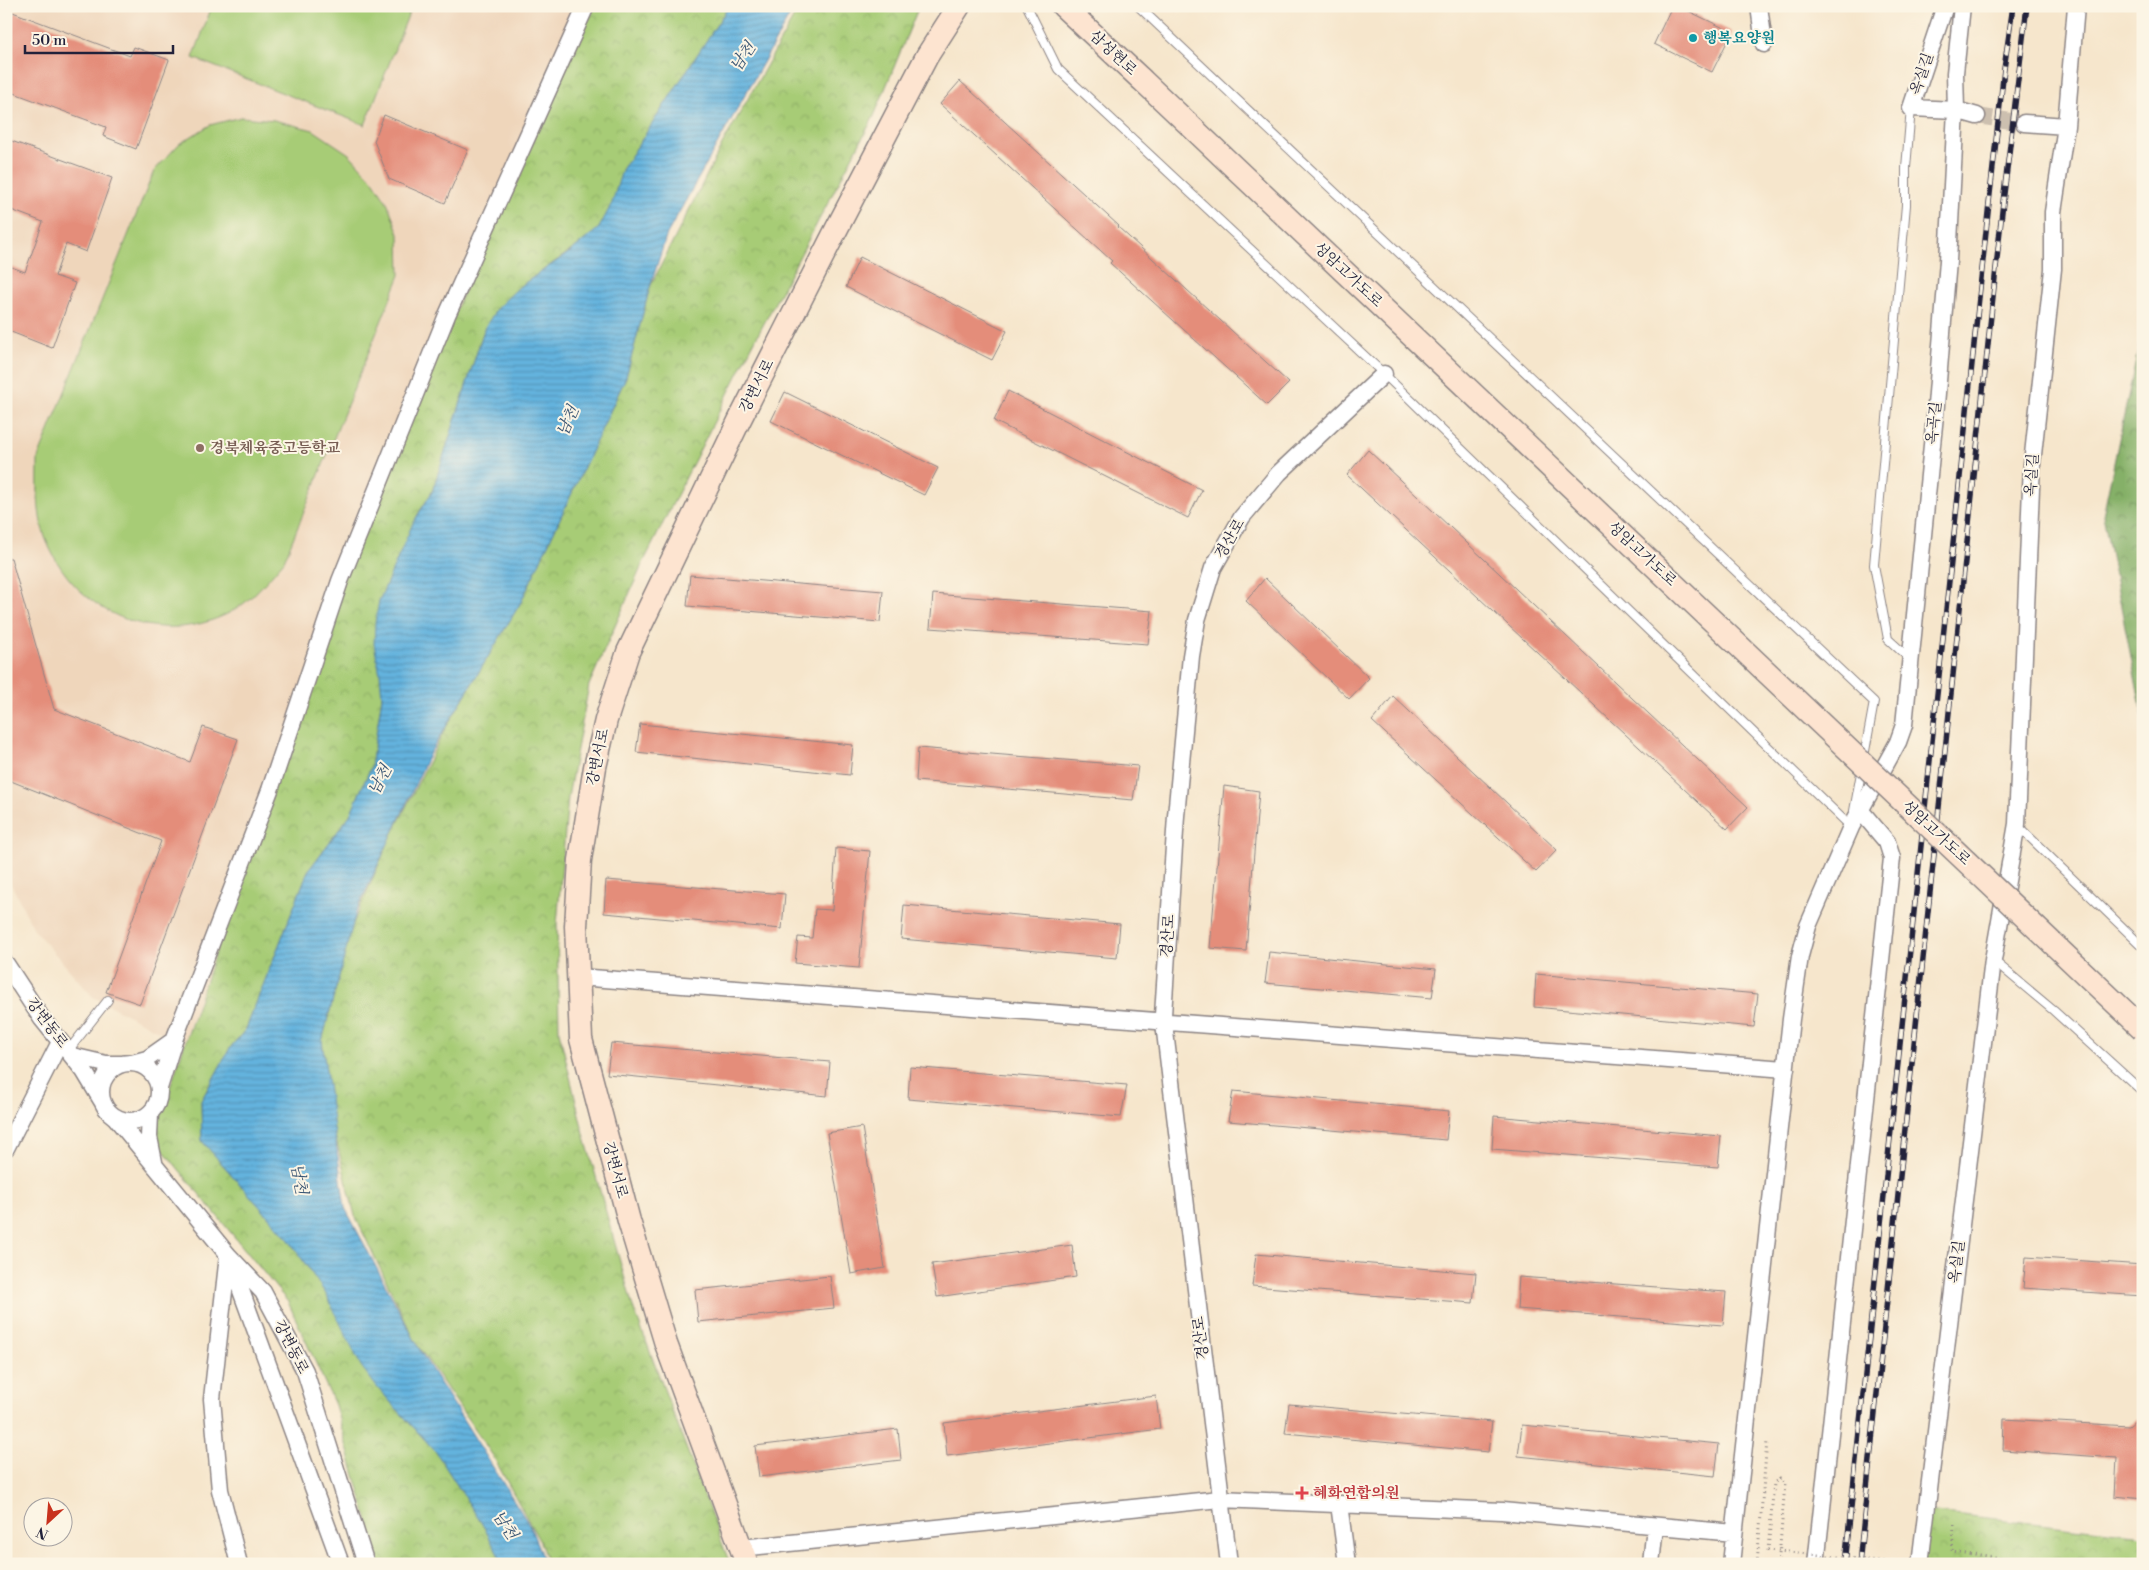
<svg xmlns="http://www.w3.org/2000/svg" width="2149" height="1570" viewBox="0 0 2149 1570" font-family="'Libre Bodoni','Noto Serif KR',serif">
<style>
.built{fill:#efd6bb}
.grass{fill:#a7cc76;stroke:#647758}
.forest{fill:url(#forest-crowns);stroke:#546951}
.park{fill:url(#park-crowns);stroke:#647758}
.water{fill:url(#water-rules);stroke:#436a8c}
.building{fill:#e48d7a}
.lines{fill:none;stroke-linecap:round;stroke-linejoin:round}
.street-tunnel{stroke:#ccbfaf;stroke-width:16;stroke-dasharray:16 8;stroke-linecap:butt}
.lane-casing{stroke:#8c8484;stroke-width:10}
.street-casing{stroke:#8c8484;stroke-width:19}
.secondary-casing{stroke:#8c8484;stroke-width:25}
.path{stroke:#8c8484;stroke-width:3;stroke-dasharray:1 4;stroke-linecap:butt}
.lane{stroke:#fff;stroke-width:8}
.street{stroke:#fff;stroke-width:16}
.secondary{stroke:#fde4d0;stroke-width:22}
.rail-casing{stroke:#22223b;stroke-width:5.5}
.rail{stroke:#fcf5e5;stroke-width:4;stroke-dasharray:11;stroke-linecap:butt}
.secondary-bridge-casing{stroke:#8c8484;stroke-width:25;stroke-linecap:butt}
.path-bridge{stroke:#8c8484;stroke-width:3;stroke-dasharray:1 4;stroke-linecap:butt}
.secondary-bridge{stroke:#fde4d0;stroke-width:22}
.culture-dot{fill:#0f9aa8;stroke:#fcf5e5;stroke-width:2}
.education-dot{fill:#8d6e63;stroke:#fcf5e5;stroke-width:2}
.health-dot{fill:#e0444e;stroke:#fcf5e5;stroke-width:2}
.labels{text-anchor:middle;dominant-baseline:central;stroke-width:4;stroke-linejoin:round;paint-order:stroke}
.culture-label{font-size:15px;font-weight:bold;fill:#0d838f;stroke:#fcf5e5;text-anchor:start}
.street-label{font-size:15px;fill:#22223b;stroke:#fcf5e5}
.education-label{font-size:15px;font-weight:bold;fill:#785e54;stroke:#fcf5e5;text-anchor:start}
.health-label{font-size:15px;font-weight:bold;fill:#be3a42;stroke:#fcf5e5;text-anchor:start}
.water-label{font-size:16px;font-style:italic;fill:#395574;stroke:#fcf5e5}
</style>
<defs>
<pattern id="forest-crowns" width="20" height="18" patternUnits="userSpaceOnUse" patternTransform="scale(1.25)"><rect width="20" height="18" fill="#85b067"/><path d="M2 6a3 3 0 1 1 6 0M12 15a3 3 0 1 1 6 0" fill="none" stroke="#6c8f56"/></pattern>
<pattern id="park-crowns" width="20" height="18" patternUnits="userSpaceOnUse" patternTransform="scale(1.25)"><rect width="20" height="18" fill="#a7cc76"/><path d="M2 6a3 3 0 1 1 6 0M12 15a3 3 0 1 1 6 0" fill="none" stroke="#8faf67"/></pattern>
<pattern id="water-rules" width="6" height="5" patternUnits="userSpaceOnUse" patternTransform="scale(1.25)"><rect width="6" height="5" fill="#64b3de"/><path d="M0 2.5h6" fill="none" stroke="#5291b5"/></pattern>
</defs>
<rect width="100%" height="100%" fill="#fcf5e5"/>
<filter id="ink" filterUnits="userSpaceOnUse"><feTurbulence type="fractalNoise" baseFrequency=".02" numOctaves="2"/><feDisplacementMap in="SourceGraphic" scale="10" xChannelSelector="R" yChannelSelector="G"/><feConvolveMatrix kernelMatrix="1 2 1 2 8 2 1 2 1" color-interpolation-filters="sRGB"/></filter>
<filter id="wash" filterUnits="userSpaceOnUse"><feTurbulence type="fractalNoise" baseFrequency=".0096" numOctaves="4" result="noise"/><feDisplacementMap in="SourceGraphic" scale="20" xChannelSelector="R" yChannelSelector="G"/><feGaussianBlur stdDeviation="1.12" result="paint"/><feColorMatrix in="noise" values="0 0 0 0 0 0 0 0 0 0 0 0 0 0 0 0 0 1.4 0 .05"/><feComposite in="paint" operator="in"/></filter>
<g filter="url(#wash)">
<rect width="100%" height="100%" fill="#f6e6cc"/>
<path class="built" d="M6 6H586L340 581 183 1044 93 997 35 931 6 874Z"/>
<path class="grass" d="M212 6H407L411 8 365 125 193 58Z
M241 117 274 120 313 130 349 154 372 179 387 202 399 234 400 275 284 561C268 579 251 602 229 613 156 650 73 612 45 537 36 512 38 484 38 458L154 171 179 144 210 125Z"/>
<path class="forest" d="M2143 326V718L2103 515Z"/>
<path class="park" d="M586 6H729L622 170 615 208 599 228 580 244 519 287 485 327 432 492 418 514 379 601 382 697 371 767 350 815 308 871 246 1029 230 1048 201 1101 202 1141 289 1240 326 1294 376 1386 436 1452 484 1527 503 1564H380L335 1405 288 1302 153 1138 340 581Z
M800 6H919L874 116 752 346 642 565 589 685 568 797 557 924 559 1031 582 1127 632 1304 730 1564H548L540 1542 493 1456 416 1343 355 1216 334 1131 322 1041 352 926 389 841 445 729 521 602 626 377 650 287 722 145Z
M1927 1511 2143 1536V1564H1920Z"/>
<path class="water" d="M729 6H795L667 234 650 287 626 377 521 602 429 755 356 912 322 1041 345 1208 422 1354 530 1526 545 1564H503L484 1527 436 1452 376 1386 361 1366 326 1294 289 1240 202 1141 201 1101 230 1048 246 1029 308 871 350 815 371 767 382 697 380 674 374 644 375 623 379 601 413 523 432 492 485 327 498 307 519 287 570 252 599 228 612 203 622 170Z"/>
<g id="blocks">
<path class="building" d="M1672 6H1678L1732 32 1712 72 1654 44Z
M10 11 130 56 134 47 169 60 136 149 103 136 106 127 6 90V20Z
M960 81 1119 226 1118 227 1289 383 1267 405 1110 263 1112 261 940 104Z
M384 115 468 150 445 203 389 179 374 141Z
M6 139 112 178 86 252 66 244 55 276 75 283 52 348 6 330V265L25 272 43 222 6 208Z
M860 257 1007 331 992 360 846 287Z
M1008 391 1202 490 1188 518 994 421Z
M785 392 938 468 924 495 771 421Z
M1368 450 1748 807 1727 829 1347 475Z
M6 558H11L54 709 190 762 203 727 238 739 140 1004 106 992 161 841 6 779Z
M690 575 883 591 880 622 687 606Z
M1265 578 1369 678 1349 699 1246 601Z
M933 594 1152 611 1148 644 930 628Z
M1393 696 1557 850 1536 872 1372 721Z
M640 724 853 745 850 775 636 752Z
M918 748 1138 766 1133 800 916 781Z
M1224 786 1259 791 1246 951 1210 948Z
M836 848 870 851 859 968 795 963 798 937 812 938 815 909 832 910Z
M606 880 785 894 782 929 604 913Z
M904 905 1120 924 1117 958 901 939Z
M1269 952 1436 969 1432 998 1265 983Z
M1536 974 1758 994 1754 1027 1534 1007Z
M611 1043 830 1062 827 1096 607 1074Z
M910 1067 1127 1085 1121 1117 908 1099Z
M1233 1091 1449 1111 1446 1140 1228 1121Z
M1494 1116 1721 1136 1718 1167 1492 1149Z
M862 1127 885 1268 851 1274 827 1133Z
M1072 1245 1076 1277 937 1297 932 1264Z
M1256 1254 1476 1273 1473 1303 1252 1286Z
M2026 1257 2143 1265V1296L2023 1288Z
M830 1276 834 1308 698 1322 695 1290Z
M1519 1277 1726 1292 1723 1325 1517 1309Z
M1156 1396 1160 1429 947 1456 944 1423Z
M1289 1404 1492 1422 1488 1452 1285 1433Z
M2143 1414V1499L2115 1496 2117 1458 2003 1450 2004 1419 2129 1426Z
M1522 1425 1719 1444 1715 1476 1518 1456Z
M898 1429 901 1460 759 1477 755 1446Z"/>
</g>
</g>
<g filter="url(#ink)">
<use href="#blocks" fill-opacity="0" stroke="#8c8484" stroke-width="1"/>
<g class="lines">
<path class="street-tunnel" d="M1977 116 2024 123"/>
<defs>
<path id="lane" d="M1027 6 1058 69 1384 374 1851 827
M1138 6 1874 702 1854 811
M1910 659 1888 639 1874 565 1906 205V168L1911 108
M2017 825 2143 947
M1993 960 2054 1011 2143 1092
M68 1051 108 1000"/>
<path id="street" d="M1759 6 1764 44
M1945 6 1911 108 1956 110 1977 116
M2024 123 2066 126
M6 964 42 1019 84 1071 102 1101
M578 977 1786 1069
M72 1056 106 1064H122
M101 1092a29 29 0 1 1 58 0a29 29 0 1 1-58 0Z
M132 1063 147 1059 174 1040
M159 1088 174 1040 270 790 340 581 447 315 586 6
M150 1114 149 1137 154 1162
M115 1117 228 1255 263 1292 305 1371 366 1564
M6 1148 60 1042
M1339 1504 1347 1564
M741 1548 1220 1499 1502 1511 1734 1533
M239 1564 220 1490 212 1399 228 1255 341 1564
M1229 1564 1163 1015 1176 816 1191 656 1197 620 1213 568 1242 517 1279 473 1384 374
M1651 1564 1655 1526
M1731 1564 1791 1019 1800 956 1808 926 1851 827 1898 742 1904 725 1936 405 1948 261 1956 110 1955 73 1962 6
M1816 1564 1892 858 1887 842 1860 810
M1920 1564 1993 960 2017 824 2032 464 2053 269V212L2066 126 2076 6"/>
<path id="secondary" d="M1063 6 1141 79
M747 1564 666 1344 629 1221 581 1039 576 926 580 860 595 767 606 720 628 652 739 421 837 228 927 56 959 6"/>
</defs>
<use href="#lane" class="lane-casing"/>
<use href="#street" class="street-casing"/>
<use href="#secondary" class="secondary-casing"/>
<path class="path" d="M1954 1525 1952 1552 2037 1564
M1757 1564 1767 1441
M1778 1564 1780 1546"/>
<use href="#lane" class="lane"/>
<use href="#street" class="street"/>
<use href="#secondary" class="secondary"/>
<defs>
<path id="rail" d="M1845 1564 1989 203 2004 69 2013 6
M1859 1564 2003 202 2027 6"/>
</defs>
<use href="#rail" class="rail-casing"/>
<use href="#rail" class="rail"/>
<defs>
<path id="secondary-bridge" d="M1141 79 2143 1029"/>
</defs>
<use href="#secondary-bridge" class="secondary-bridge-casing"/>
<path class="path-bridge" d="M1780 1546 1785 1484 1780 1478 1774 1483 1768 1550 1909 1564"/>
<use href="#secondary-bridge" class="secondary-bridge"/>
</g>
</g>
<circle class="culture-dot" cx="1693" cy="38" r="5"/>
<circle class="education-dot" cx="200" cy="448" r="5"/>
<path class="health-dot" d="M1299.5 1485.5h5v5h5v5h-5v5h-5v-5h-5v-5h5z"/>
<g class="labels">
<g class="culture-label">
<text x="1703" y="38">행복요양원</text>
</g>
<g class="street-label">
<text transform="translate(1113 53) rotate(43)">삼성현로</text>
<text transform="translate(1922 74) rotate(-71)">옥실길</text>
<text transform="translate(1348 275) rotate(43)">성암고가도로</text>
<text transform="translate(757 386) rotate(-63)">강변서로</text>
<text transform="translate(1934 423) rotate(-84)">옥곡길</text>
<text transform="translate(2032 475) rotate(-86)">옥실길</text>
<text transform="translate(1230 539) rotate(-60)">경산로</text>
<text transform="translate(1642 554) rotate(43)">성암고가도로</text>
<text transform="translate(598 757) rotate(-78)">강변서로</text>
<text transform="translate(1936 833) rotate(43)">성암고가도로</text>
<text transform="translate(1168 936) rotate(-86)">경산로</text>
<text transform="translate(47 1023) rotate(53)">강변동로</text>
<text transform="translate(615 1170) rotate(75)">강변서로</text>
<text transform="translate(1957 1262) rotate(-83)">옥실길</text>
<text transform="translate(1201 1338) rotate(-97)">경산로</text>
<text transform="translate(291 1347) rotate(63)">강변동로</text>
</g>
<g class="education-label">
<text x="210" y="448">경북체육중고등학교</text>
</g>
<g class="health-label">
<text x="1313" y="1493">혜화연합의원</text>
</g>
<g class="water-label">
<text transform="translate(743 57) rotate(-56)">남천</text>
<text transform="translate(568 421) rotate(-66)">남천</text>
<text transform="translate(380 780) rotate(-62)">남천</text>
<text transform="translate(299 1179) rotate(79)">남천</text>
<text transform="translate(505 1525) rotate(56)">남천</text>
</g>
</g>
<rect width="2149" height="1570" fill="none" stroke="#fcf5e5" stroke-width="25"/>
<g transform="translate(48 1522) rotate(206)"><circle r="24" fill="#fcf5e5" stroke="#a5a1a1"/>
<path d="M0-4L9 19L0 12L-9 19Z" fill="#c8321e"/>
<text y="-8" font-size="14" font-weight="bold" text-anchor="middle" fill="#22223b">N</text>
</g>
<path d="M25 45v8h148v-8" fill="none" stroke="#22223b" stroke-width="2.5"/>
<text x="32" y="45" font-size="15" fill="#22223b" stroke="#fcf5e5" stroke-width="4" paint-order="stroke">50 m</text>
</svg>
